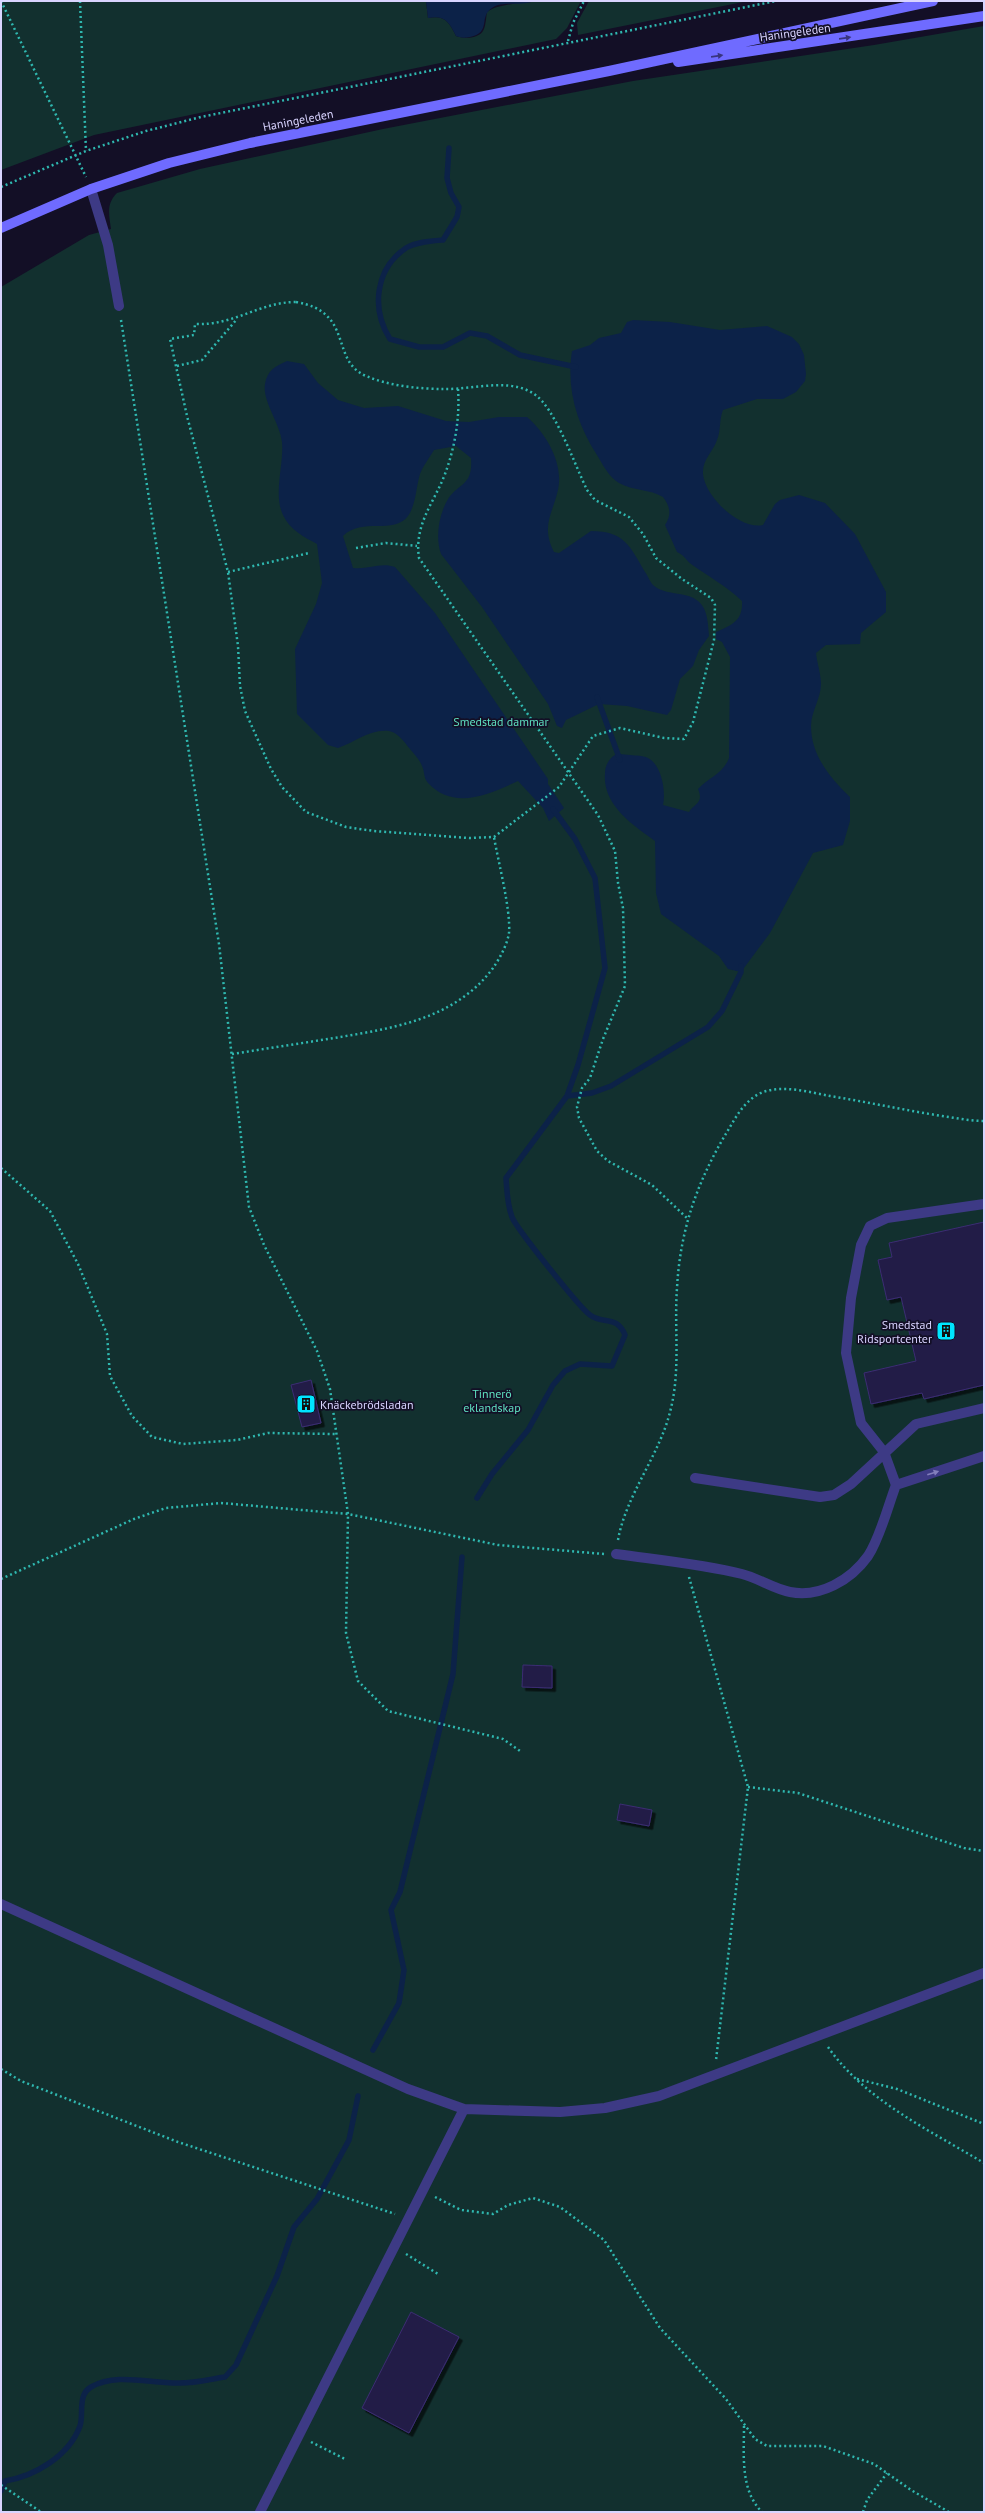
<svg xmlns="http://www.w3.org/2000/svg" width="985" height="2513" viewBox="0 0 985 2513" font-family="'PT Sans',sans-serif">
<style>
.green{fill:#12302f}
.water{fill:#0c2248}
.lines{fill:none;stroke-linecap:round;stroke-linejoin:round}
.stream{stroke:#0c2248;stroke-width:5.5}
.building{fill:#241b47;stroke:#3b2d73;filter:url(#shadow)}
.path{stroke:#2fb8b0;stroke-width:2.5;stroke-dasharray:2 3;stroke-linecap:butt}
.lane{stroke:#3d3a85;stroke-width:10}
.street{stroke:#3d3a85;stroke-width:10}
.secondary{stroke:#6f6bff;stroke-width:10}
.oneway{fill:#38347d}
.oneway2{fill:#837fbc}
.labels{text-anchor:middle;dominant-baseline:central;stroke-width:3.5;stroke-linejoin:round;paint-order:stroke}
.street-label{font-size:12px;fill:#d9d4ff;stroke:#130f26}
.park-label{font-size:12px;fill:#5fe0c0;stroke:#130f26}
.poi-label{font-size:12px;fill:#d9d4ff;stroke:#130f26;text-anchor:end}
</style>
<defs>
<filter id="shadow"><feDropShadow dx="3.5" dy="3.5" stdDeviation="0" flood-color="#0009"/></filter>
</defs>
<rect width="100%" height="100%" fill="#130f26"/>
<path class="green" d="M1 1H426L428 18C445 15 449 22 456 36 463 39 478 39 483 31 486 26 486 17 487 12 502 0 559 1 581 1L567 28 556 39 94 135 1 170Z
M589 1H748L578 35 577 23Z
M984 26V2512H1V287L89 235 111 229C109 214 106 204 117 193L200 169 383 129 633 81 874 45Z"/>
<path class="water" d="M426 1H534C521 7 503 0 492 8 478 17 492 32 470 37 464 38 462 38 456 36 449 22 445 15 428 18Z
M633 320 670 322 720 330 767 326 792 337 799 344 804 355 806 374 805 381 796 392 783 399H757L723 410C719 420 721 431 717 440 713 452 702 460 703 474 705 497 740 530 763 525L775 504 780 500 799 495 825 503 855 534 886 592V612L861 633 860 644 826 645 816 653C817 663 821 674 821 684 821 698 811 712 811 726 811 755 830 778 850 797V821L843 845 813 853 770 933 741 972 728 969 719 956 661 914 656 893 655 841C633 825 602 805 605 773 605 767 608 759 615 755 619 753 625 755 630 755 636 756 642 755 648 758 662 765 666 792 663 805L689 812C695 803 704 803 698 789 709 777 723 774 729 758L730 657 722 642 716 639V632C733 625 743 620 742 601 726 586 708 576 691 564 685 559 684 555 677 552L665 525C672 515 670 506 663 497 650 489 633 491 619 483 609 477 603 465 597 455 577 424 566 389 572 351L590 345 599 338 621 333 627 322Z
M287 361 304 364 318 383 338 400 364 408 398 406 446 421 469 422 499 417H527C546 433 564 464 558 490 552 515 541 526 554 552L559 553 591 531C624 531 630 546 645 572 648 576 650 582 653 585 666 597 690 590 701 604 708 612 708 626 709 636L699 650 693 666 680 679 671 710 667 715 627 706 599 704 566 720 562 728 557 726 548 704 482 607 441 554C435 537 439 514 448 499 460 482 473 486 471 458L456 446 434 450C430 457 423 466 420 474 416 487 416 505 408 516 394 535 362 517 343 536L353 568C368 570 380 562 395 567L435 613 548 779V784L564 808 549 821 543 808 518 781C490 794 454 811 428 783 423 777 425 772 422 766 419 758 411 751 406 744 402 739 396 732 389 731 369 729 356 742 338 748L328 745 297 714 295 649 316 604 322 583 317 544C304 537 290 530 283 515 273 494 284 465 282 442 280 423 262 401 265 384 267 371 275 366 287 361Z"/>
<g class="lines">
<path class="stream" d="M449 148 447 178 451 193 459 207 457 217 443 240C431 241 416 242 406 248 375 269 371 309 390 339L419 347H443L470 333 487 336 520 355 576 367
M597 697 620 760
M567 1096 592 1093 611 1086 708 1027 722 1011 741 972V966
M477 1498 492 1474 528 1430 553 1385 565 1371 580 1364 612 1366 625 1335C617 1315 604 1325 590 1315 580 1308 516 1228 512 1217 507 1204 507 1191 506 1178L567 1096 578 1065 605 968 595 878 575 839 553 809
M373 2050 399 2003 404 1970 391 1910 400 1892 453 1674 462 1557
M1 2491 5 2481C35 2476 69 2456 80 2426 84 2415 77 2395 91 2387 117 2372 151 2384 180 2383 195 2383 211 2379 225 2377L236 2365 277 2276 294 2227 317 2199 349 2140 358 2096"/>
</g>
<path class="building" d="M984 1222V1385L924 1399 922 1393 871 1404 864 1373 916 1361 901 1297 887 1300 878 1260 892 1257 889 1243Z
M311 1380 321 1423 302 1427 291 1385Z
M523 1665 552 1666V1688L522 1687Z
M620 1804 652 1810 649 1826 617 1820Z
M411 2312 459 2337 409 2433 362 2408Z"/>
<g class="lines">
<path class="path" d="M1 1 86 177
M80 1 86 151
M568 41 573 23 584 1
M1 187 86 151 146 131 201 117 776 1
M296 302C355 312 329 360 366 376 389 386 420 389 444 389 475 390 518 374 542 401 560 422 575 465 587 490L595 500 629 517 643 534 656 558 682 579 711 598 715 605 714 640 693 722 684 739 664 738 620 728 593 736 559 787 494 837 469 838 374 831 346 827 306 812 282 787 271 769 245 711 240 686 238 646 228 572 187 416 170 339 194 335 195 324C234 326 259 302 296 302Z
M121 320 219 944 249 1207 264 1245 317 1351 330 1389 348 1514 346 1633 358 1681 388 1711 503 1739 520 1751
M177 366 202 360 237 319
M458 389C460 418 455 447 445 474 434 503 414 524 419 558L598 815 615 851 618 883 623 908 625 986 603 1039 590 1078 582 1088 577 1107 579 1118 597 1151 608 1161 652 1185 687 1218
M356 548 386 543 417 546
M228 572 309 553
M232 1054C264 1049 296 1044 328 1039 388 1029 454 1021 493 968 500 958 507 945 509 933 511 910 498 861 494 837
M1 1168 50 1211 78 1264 107 1334 110 1376 132 1416 152 1437 183 1444 237 1440 268 1433 336 1434
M618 1540C626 1495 659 1456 670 1412 681 1371 674 1330 677 1288 680 1232 696 1185 724 1137 734 1121 743 1100 763 1092 784 1085 809 1092 830 1096 867 1102 904 1110 942 1116 956 1118 970 1121 984 1121
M689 1577 748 1787 716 2060
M1 1579 134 1519 166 1508 221 1503 348 1514 498 1545 604 1554
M748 1787 798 1793 964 1848 984 1851
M828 2047C865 2100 929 2130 984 2163
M1 2069 21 2081 178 2142 395 2214
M857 2079 897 2089 984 2124
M435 2197 461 2210 493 2214 508 2205 533 2198 560 2207 604 2240 660 2328 726 2399 755 2439 767 2446H823L874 2464 911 2490 949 2512
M406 2254 438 2274
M744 2426C744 2456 740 2490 762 2512
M311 2442 345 2459
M1 2485 41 2512
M863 2512 867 2500 887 2473"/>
<path class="lane" d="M91 189 108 245 119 306
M695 1478 820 1497 834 1495 851 1484 916 1424 984 1408
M896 1485 884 1452 861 1423 846 1353 851 1298 861 1245 870 1226 887 1218 984 1204"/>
<path class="street" d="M616 1554C658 1560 701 1564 742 1574 758 1578 774 1589 790 1592 820 1598 851 1580 868 1556 880 1538 888 1506 896 1485L984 1456
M1 1904 408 2089 464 2109
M260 2512 464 2109 560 2112 605 2108 659 2096 984 1973"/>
<path class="secondary" d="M678 62 984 16
M1 228 91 189 169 163 250 143 609 71 933 1"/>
</g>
<defs><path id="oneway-solid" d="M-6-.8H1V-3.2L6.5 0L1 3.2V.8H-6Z"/></defs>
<g class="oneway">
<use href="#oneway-solid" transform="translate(845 38) rotate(-8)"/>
<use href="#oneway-solid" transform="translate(717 56) rotate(-8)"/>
</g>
<use class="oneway2" href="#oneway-solid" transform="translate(933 1473) rotate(-18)"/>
<defs>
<symbol id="building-square" viewBox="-11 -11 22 22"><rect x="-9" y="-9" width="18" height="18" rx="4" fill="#00e5ff" stroke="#130f26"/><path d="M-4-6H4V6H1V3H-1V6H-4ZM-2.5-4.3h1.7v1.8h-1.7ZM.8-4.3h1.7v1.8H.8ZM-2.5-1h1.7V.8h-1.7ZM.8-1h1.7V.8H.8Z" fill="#111"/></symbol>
</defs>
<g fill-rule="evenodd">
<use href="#building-square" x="935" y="1320" width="22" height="22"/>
<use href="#building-square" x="295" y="1393" width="22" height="22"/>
</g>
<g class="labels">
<g class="street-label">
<text transform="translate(795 32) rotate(-8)">Haningeleden</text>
<text transform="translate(298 120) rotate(-11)">Haningeleden</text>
</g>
<g class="park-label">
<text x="501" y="721">Smedstad dammar</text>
<text x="492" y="1393">Tinnerö<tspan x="492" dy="14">eklandskap</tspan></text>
</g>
<g class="poi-label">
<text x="932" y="1324">Smedstad<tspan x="932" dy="14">Ridsportcenter</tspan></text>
<text x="320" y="1404" text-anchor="start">Knäckebrödsladan</text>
</g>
</g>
<rect width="985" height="2513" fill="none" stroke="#d9d4ff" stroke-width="4"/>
</svg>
